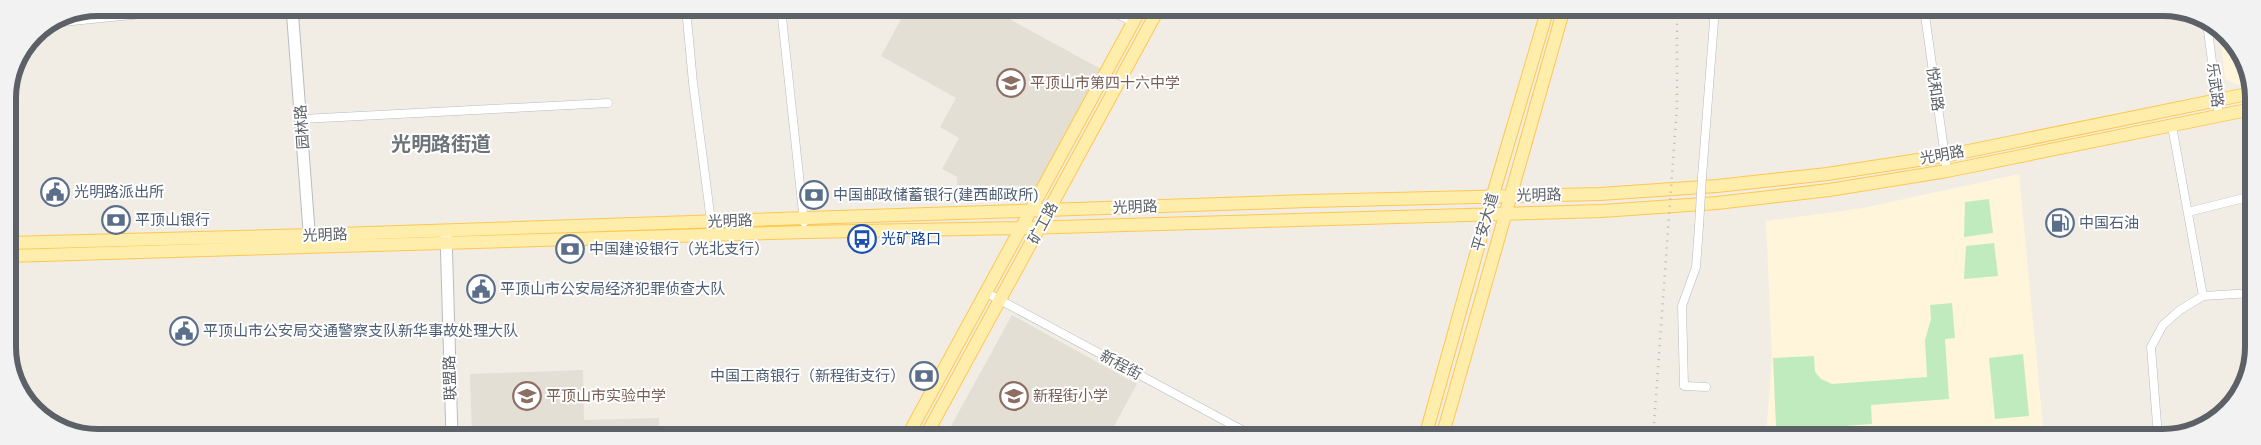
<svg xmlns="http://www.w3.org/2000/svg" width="2261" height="445" viewBox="0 0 2261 445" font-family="'Work Sans','Noto Sans SC',sans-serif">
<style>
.commercial{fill:#fff5db}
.education{fill:#e3dfd5}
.green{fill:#c0ebbf}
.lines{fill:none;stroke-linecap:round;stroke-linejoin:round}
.street-casing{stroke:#b7bbc0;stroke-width:9}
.secondary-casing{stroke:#b8bcc2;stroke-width:13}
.primary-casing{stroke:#ffc74f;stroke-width:14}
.street{stroke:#fff;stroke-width:8}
.secondary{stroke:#fff;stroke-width:11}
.primary{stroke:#ffeeab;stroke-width:12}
.rail{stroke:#b6b7b8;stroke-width:2.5;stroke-dasharray:1 6;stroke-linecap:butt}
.street-bridge-casing{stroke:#b7bbc0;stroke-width:9;stroke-linecap:butt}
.street-bridge{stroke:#fff;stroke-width:8}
.labels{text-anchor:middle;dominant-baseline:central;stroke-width:4;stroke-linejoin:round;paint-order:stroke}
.education-label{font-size:15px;fill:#785e54;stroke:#fff;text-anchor:start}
.street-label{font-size:15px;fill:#5c6167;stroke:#fff}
.service-label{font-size:15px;fill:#4e5e75;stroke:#fff;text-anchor:start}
.transit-label{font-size:15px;fill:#164399;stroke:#fff;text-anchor:start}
.district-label{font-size:20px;font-weight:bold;fill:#6d7479;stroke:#fff}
.rim{fill:none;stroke:#5c6167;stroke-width:6}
</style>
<rect width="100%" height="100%" fill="#f1ede5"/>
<path class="commercial" d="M2220 29 2223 30 2252 82 2239 85 2225 79Z
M2019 174 2044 437H1766L1772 355 1766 221 1863 208Z"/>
<path class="education" d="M907 8H989L1101 69 1037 186 957 185V177L942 169 959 138 940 127 956 98 881 56Z
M1012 315 1137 384 1113 428 1121 433 1118 437H945Z
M583 370 584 420 659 418V437H472L470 374Z"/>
<path class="green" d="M1989 199 1993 233 1964 237 1965 202Z
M1994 243 1998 276 1964 279 1966 246Z
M1952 303 1955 338 1945 339 1949 399 1871 405 1872 424 1789 430 1776 426 1773 358 1814 356 1815 372 1821 379 1832 384 1927 377 1925 340 1931 319 1930 305Z
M2023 354 2029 416 1995 419 1989 358Z"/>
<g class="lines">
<defs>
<path id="street" d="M686 8 693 83 711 221
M781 8 804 222
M1104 8 1133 22
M1924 8 1947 171
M52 23 202 8
M2207 23 2219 116
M302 119 608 103
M2172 126 2203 296 2252 293
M1702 177 1715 8
M2188 212 2252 196
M1699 226 1696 267 1682 306 1684 386 1706 387
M987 293 1255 437
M2158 437 2151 347 2163 325 2180 310 2203 296"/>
<path id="secondary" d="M292 8 310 243
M446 234 452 437"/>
<path id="primary" d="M9 243 310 235 1308 201 1600 194 1717 186 1827 174 1944 156 2252 93
M9 256 805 232 1023 228 1602 211 1717 203 1829 190 1947 171 2252 109
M907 437 1141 8
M925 437 1159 8
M1425 437 1487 215 1548 8
M1442 437 1564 8"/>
</defs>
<use href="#street" class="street-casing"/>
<use href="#secondary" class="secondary-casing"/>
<use href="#primary" class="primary-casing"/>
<use href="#street" class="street"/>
<use href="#secondary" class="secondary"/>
<use href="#primary" class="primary"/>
<path class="rail" d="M1653 437 1677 106V8"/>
<defs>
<path id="street-bridge" d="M1699 226 1702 177"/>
</defs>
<use href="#street-bridge" class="street-bridge-casing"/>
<use href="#street-bridge" class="street-bridge"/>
</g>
<defs>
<symbol id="school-ring" viewBox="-11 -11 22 22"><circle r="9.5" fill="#fff" stroke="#8d6e63" stroke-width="1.5"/><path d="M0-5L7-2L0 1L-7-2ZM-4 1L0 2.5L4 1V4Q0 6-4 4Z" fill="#8d6e63"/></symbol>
<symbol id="civic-ring" viewBox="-11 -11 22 22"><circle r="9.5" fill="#fff" stroke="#5c6f8a" stroke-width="1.5"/><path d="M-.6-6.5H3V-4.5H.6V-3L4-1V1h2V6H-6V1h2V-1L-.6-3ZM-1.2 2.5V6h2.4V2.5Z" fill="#5c6f8a"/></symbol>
<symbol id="bank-ring" viewBox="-11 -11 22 22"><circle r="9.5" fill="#fff" stroke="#5c6f8a" stroke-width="1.5"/><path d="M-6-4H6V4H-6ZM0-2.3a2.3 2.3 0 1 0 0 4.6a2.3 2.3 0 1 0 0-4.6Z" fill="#5c6f8a"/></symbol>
<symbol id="fuel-ring" viewBox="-11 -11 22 22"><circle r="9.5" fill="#fff" stroke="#5c6f8a" stroke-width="1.5"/><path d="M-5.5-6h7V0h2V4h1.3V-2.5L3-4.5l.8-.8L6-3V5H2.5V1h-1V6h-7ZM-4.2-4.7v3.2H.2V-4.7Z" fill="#5c6f8a"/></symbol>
<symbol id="bus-ring" viewBox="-11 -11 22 22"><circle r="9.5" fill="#fff" stroke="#1a4fb4" stroke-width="1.5"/><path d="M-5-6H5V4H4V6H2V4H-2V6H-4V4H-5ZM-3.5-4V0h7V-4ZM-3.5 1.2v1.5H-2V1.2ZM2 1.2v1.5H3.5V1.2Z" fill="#1a4fb4"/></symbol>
</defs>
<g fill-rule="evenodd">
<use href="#school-ring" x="995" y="67" width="32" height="32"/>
<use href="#civic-ring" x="39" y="176" width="32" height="32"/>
<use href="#bank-ring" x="798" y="179" width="32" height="32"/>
<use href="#bank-ring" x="100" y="204" width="32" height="32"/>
<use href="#fuel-ring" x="2044" y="207" width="32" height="32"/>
<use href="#bus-ring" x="846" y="223" width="32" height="32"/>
<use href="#bank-ring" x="554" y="233" width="32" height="32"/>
<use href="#civic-ring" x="465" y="273" width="32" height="32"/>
<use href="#civic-ring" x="168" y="315" width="32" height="32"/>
<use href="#bank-ring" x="908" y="360" width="32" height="32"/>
<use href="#school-ring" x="511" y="380" width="32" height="32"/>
<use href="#school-ring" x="998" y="380" width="32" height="32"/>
</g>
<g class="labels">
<g class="education-label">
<text x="1030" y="83">平顶山市第四十六中学</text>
<text x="546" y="396">平顶山市实验中学</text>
<text x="1033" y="396">新程街小学</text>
</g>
<g class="street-label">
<text transform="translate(2215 85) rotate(83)">乐武路</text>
<text transform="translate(1935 89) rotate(82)">悦和路</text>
<text transform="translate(302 127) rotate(-94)">园林路</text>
<text transform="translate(1942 155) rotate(-10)">光明路</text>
<text transform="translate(1539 195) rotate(-1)">光明路</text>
<text transform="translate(1135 207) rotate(-2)">光明路</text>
<text transform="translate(730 221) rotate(-2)">光明路</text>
<text transform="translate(1485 222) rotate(-74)">平安大道</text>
<text transform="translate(1043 223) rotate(-62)">矿工路</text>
<text transform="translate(325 235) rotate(-2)">光明路</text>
<text transform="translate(1121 365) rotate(28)">新程街</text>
<text transform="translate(450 378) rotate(-92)">联盟路</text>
</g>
<g class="service-label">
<text x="74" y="192">光明路派出所</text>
<text x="833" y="195">中国邮政储蓄银行(建西邮政所)</text>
<text x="135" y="220">平顶山银行</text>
<text x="2079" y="223">中国石油</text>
<text x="589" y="249">中国建设银行（光北支行）</text>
<text x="500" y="289">平顶山市公安局经济犯罪侦查大队</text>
<text x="203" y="331">平顶山市公安局交通警察支队新华事故处理大队</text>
<text x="905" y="376" text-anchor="end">中国工商银行（新程街支行）</text>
</g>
<g class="transit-label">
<text x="881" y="239">光矿路口</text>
</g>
<g class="district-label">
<text x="441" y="144">光明路街道</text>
</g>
</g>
<path d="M0 0H2261V445H0ZM98 16H2163A82 82 0 0 1 2245 98V347A82 82 0 0 1 2163 429H98A82 82 0 0 1 16 347V98A82 82 0 0 1 98 16Z" fill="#f2f2f3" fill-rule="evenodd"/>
<path class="rim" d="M98 16H2163A82 82 0 0 1 2245 98V347A82 82 0 0 1 2163 429H98A82 82 0 0 1 16 347V98A82 82 0 0 1 98 16Z"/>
</svg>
